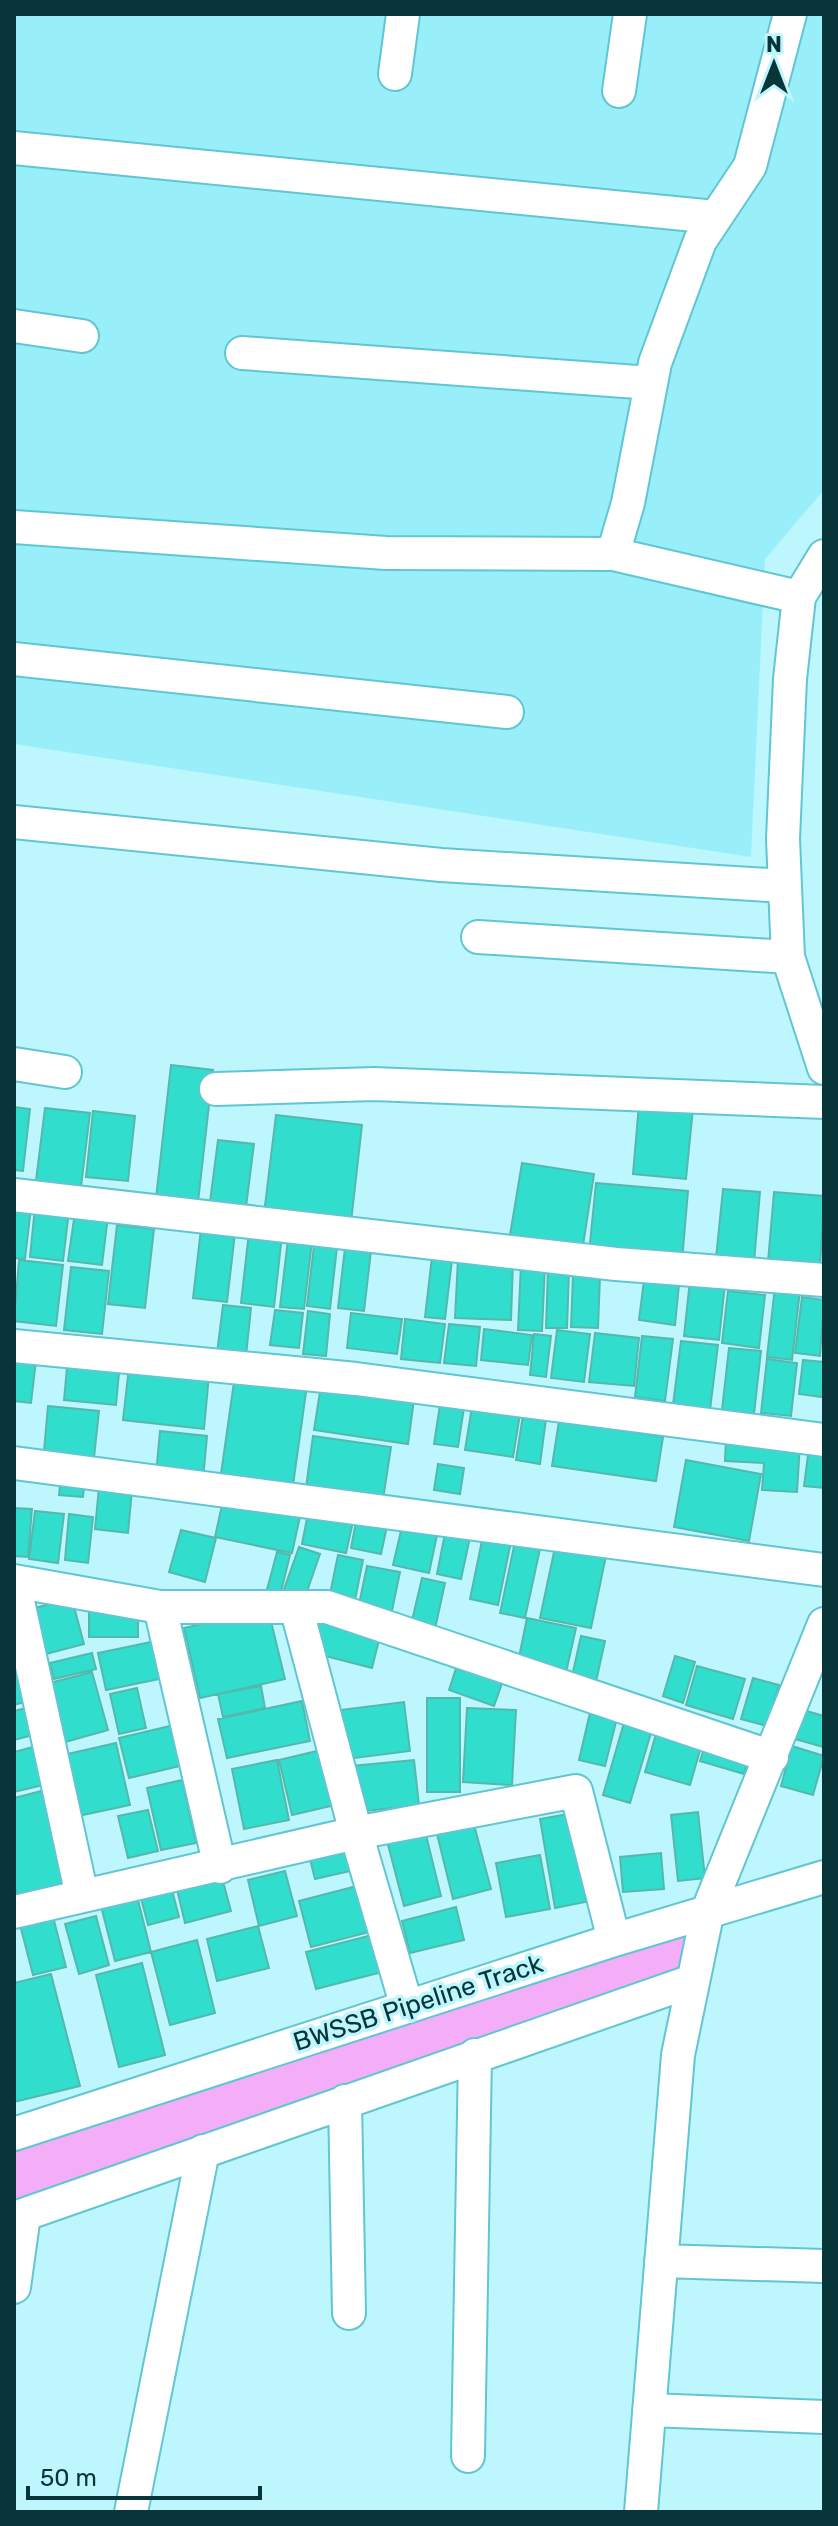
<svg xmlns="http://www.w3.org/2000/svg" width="838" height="2526" viewBox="0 0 838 2526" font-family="Rubik,sans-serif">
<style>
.built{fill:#99eff9}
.green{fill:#f4aef7}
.building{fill:#31dece;stroke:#54b8ad;stroke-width:2}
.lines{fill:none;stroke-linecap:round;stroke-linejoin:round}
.minor-casing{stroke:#61c6d1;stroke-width:36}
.minor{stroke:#fff;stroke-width:32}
.labels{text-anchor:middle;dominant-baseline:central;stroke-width:7;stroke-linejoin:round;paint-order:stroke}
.street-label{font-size:26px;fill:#07353a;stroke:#bef6fd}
</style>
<rect width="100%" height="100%" fill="#bef6fd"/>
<path class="built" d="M14 14H824V490L765 559 751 857 14 744Z"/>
<path class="green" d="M701 1920 685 1978 14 2201V2142Z"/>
<path class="building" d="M171 1065 213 1070 198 1202 156 1198Z
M639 1104 693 1108 686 1179 633 1174Z
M14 1107 30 1109 23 1171 14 1170Z
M45 1108 90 1113 81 1187 36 1181Z
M93 1111 135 1116 128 1181 86 1177Z
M276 1115 362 1125 350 1231 263 1222Z
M218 1140 254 1144 246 1207 210 1202Z
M522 1163 594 1174 582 1252 509 1241Z
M596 1183 688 1191 682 1261 589 1253Z
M723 1189 760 1192 754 1262 716 1258Z
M774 1192 824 1196 820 1267 768 1262Z
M14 1197 32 1199 25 1259 14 1258Z
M35 1207 69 1211 63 1261 30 1257Z
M75 1212 108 1216 102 1265 68 1261Z
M117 1225 154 1229 145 1308 108 1304Z
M201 1229 235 1233 227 1302 193 1298Z
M249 1232 282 1235 274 1307 241 1303Z
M288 1239 312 1241 304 1309 280 1307Z
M314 1245 337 1247 330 1309 307 1306Z
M345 1248 371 1251 364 1311 338 1308Z
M432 1257 452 1260 445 1319 425 1317Z
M458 1259 513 1261 511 1320 455 1318Z
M19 1260 63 1265 56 1326 14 1321Z
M521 1264 545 1265 542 1331 518 1330Z
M71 1267 109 1271 102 1334 64 1330Z
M548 1269 569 1270 567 1328H546Z
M573 1275 600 1276 598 1328 571 1327Z
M644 1280 679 1284 675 1325 639 1320Z
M690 1280 725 1284 719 1340 684 1336Z
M775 1287 800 1290 792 1360 767 1357Z
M728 1291 765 1295 759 1348 722 1343Z
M802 1297 824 1300 820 1356 795 1353Z
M223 1305 251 1308 246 1356 217 1353Z
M275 1310 303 1313 299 1348 270 1345Z
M308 1311 330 1314 326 1356 303 1354Z
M351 1313 402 1319 397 1354 347 1348Z
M405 1319 445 1324 440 1363 401 1359Z
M449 1324 480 1327 476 1366 444 1363Z
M484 1329 532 1335 528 1365 481 1360Z
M557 1330 590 1334 584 1382 551 1378Z
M595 1333 639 1338 634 1386 589 1382Z
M534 1334 551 1336 546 1377 530 1375Z
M642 1336 673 1339 665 1401 635 1397Z
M681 1341 718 1345 710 1410 673 1405Z
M729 1348 761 1351 754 1414 722 1410Z
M14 1350 37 1352 31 1403 14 1401Z
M68 1357 120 1362 116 1405 64 1400Z
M767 1359 797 1363 791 1416 761 1413Z
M803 1360 824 1362 822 1397 799 1394Z
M129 1367 209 1375 204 1429 123 1420Z
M235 1375 307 1385 293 1485 221 1474Z
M322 1379 415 1392 408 1444 314 1430Z
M441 1398 465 1401 458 1447 434 1444Z
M473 1401 521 1408 513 1457 465 1450Z
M48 1406 99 1411 93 1467 43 1462Z
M523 1415 546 1419 540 1464 516 1460Z
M559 1421 663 1437 656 1481 552 1466Z
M160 1431 207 1436 203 1480 156 1475Z
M313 1436 391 1447 382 1506 305 1495Z
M726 1439 800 1443 797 1492 762 1490 764 1463 725 1461Z
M809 1447 824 1449V1488L804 1486Z
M686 1460 761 1474 749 1541 674 1527Z
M438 1464 464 1468 460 1494 434 1490Z
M61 1475 85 1477 83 1497 59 1495Z
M99 1487 132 1490 128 1533 95 1529Z
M224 1496 301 1512 292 1553 215 1537Z
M14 1508 32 1509 28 1557 14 1556Z
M309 1508 354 1517 346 1553 302 1544Z
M35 1511 64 1514 58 1563 29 1559Z
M358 1511 389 1517 381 1554 351 1548Z
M69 1514 93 1517 88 1563 65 1560Z
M404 1518 439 1526 429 1573 393 1565Z
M447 1523 472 1528 461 1579 437 1574Z
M485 1526 513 1532 498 1605 470 1599Z
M181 1530 216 1538 205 1582 169 1572Z
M517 1532 543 1535 525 1618 500 1613Z
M557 1538 608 1546 591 1628 540 1618Z
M299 1547 320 1554 304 1600 283 1592Z
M277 1552 290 1555 278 1604 264 1601Z
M338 1555 363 1560 355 1600 330 1594Z
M367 1566 400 1572 390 1620 357 1614Z
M422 1578 445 1583 435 1629 411 1625Z
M72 1599 84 1644 46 1654 34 1608Z
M89 1607H138V1637H89Z
M268 1609 285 1679 200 1698 184 1628Z
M320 1612 382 1628 372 1668 310 1652Z
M527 1618 576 1628 565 1677 517 1667Z
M581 1636 605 1641 595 1686 571 1681Z
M156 1641 164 1678 106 1690 98 1653Z
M92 1653 96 1669 54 1679 50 1663Z
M460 1656 506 1672 494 1706 449 1690Z
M675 1656 695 1662 683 1703 663 1696Z
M17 1661 28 1701 14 1705V1662Z
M697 1666 745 1679 733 1719 686 1705Z
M92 1672 108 1730 58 1744 42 1685Z
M753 1678 779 1685 767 1726 741 1719Z
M261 1686 265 1708 223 1717 218 1694Z
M137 1688 146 1728 119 1734 110 1694Z
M427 1698H460V1792H427Z
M302 1701 310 1741 227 1758 218 1719Z
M404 1702 410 1751 347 1759 340 1710Z
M592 1704 619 1710 605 1766 579 1760Z
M30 1707 37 1734 14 1740V1711Z
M467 1708 516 1710 512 1785 463 1782Z
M796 1708 824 1716 823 1747 788 1737Z
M626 1716 654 1723 630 1803 603 1795Z
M170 1726 180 1766 129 1778 119 1738Z
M658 1727 703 1740 690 1785 645 1772Z
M706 1742 749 1755 744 1774 700 1761Z
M116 1743 130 1805 78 1816 63 1755Z
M792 1746 824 1756 813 1795 781 1786Z
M33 1747 43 1785 14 1792V1752Z
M321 1750 335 1805 292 1815 279 1760Z
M277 1760 289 1820 244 1829 232 1769Z
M414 1760 419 1805 357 1812 352 1766Z
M182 1780 196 1843 161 1850 147 1788Z
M45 1790 70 1886 18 1899 14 1884V1798Z
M148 1810 158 1851 128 1858 118 1816Z
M579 1812 595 1900 555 1908 540 1819Z
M698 1812 705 1878 678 1881 671 1815Z
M472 1817 491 1889 453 1899 435 1826Z
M424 1827 441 1896 404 1906 386 1837Z
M344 1846 350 1871 315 1879 309 1855Z
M661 1853 664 1889 623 1892 620 1857Z
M540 1855 550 1909 506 1917 496 1863Z
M285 1871 297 1916 259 1926 248 1880Z
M221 1874 231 1911 185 1923 176 1885Z
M357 1886 369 1932 311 1947 299 1901Z
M172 1890 179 1917 148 1925 141 1898Z
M137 1896 151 1952 115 1961 101 1906Z
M456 1907 464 1940 410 1953 402 1921Z
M51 1909 66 1967 33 1975 18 1917Z
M96 1916 109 1965 79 1974 65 1924Z
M258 1926 269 1968 217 1981 207 1939Z
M376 1934 386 1971 316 1989 306 1952Z
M197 1940 215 2013 170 2025 151 1952Z
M142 1963 165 2055 119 2067 96 1975Z
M51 1974 80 2086 14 2102V1983Z"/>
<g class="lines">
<defs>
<path id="minor" d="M790 14 750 166 700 241 655 363 628 503 613 554 799 597
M395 74 403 14
M619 91 630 14
M14 148 715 217
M14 326 82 336
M242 353 651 383
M14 527 386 553 613 554
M824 556 799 597 790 679 783 839 788 957 824 1068
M14 659 507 712
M14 822 441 865 785 886
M478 937 788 957
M14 1064 65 1072
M216 1089 374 1084 824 1102
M14 1195 616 1264 824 1280
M14 1346 356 1379 824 1440
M14 1463 824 1570
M14 1581 160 1607H327L772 1757
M14 1583 82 1896
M160 1607 220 1867
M296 1607 356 1833 407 2007
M14 1912 356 1833 576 1791 614 1940
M345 2101 349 2313
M14 2134 614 1940 824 1877
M14 2218 692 1981
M661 2261 824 2266
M14 2287 24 2215
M649 2410 824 2417
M468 2456 475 2055
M131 2512 203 2151
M641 2512 678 2055 708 1910 824 1624"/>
</defs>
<use href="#minor" class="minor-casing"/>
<use href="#minor" class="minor"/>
</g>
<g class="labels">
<g class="street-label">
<text transform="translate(418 2003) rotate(-18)">BWSSB Pipeline Track</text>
</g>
</g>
<rect width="838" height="2526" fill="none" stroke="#07353a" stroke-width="32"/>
<g transform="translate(774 64)" stroke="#bef6fd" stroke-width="6" paint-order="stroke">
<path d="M0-6L14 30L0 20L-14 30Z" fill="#07353a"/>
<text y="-12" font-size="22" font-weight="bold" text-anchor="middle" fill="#07353a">N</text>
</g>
<path d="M28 2486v12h232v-12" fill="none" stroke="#07353a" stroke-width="4"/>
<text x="40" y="2486" font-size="24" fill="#07353a" stroke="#bef6fd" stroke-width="6" paint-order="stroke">50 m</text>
</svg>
